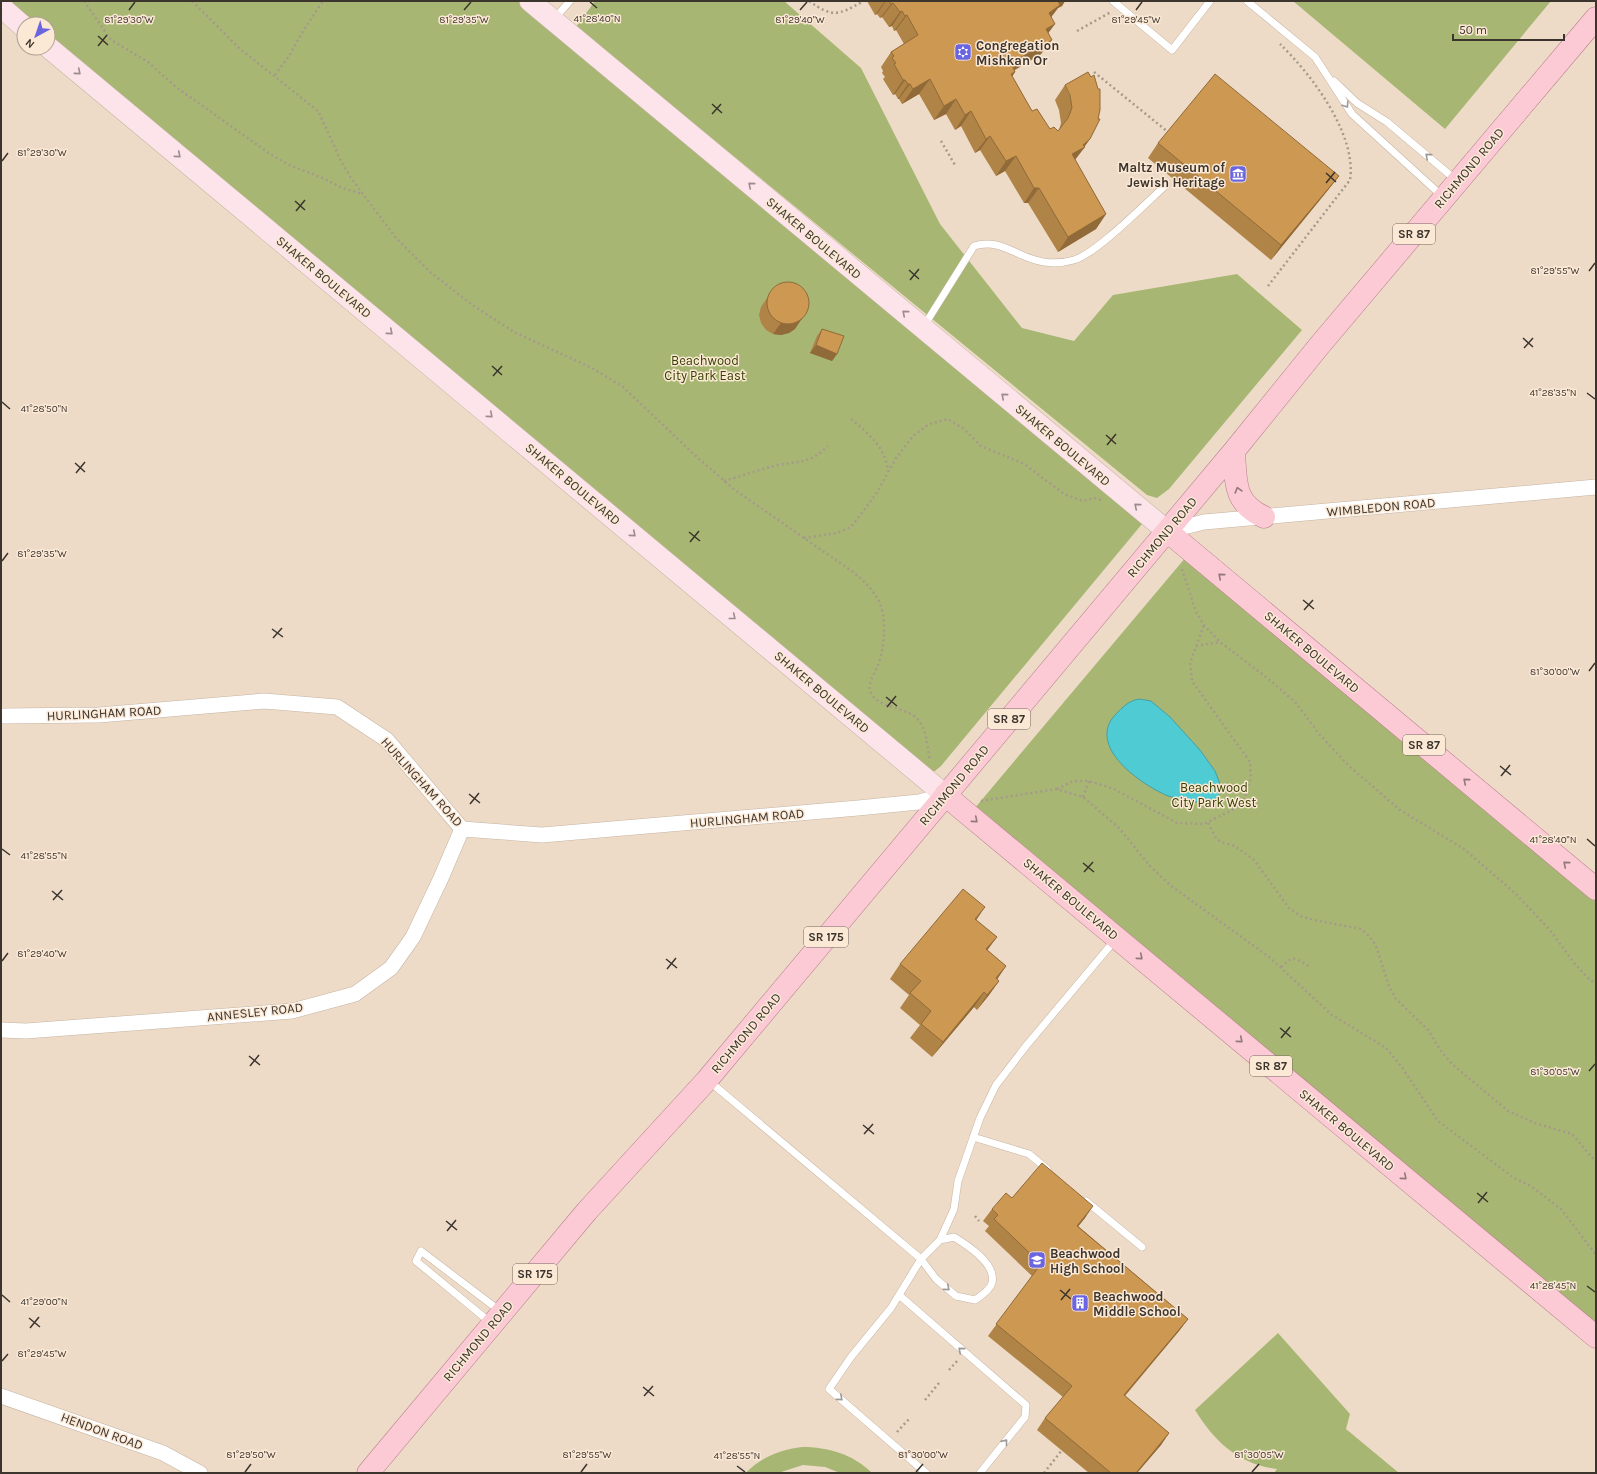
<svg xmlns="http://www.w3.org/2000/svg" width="1597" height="1474" viewBox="0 0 1597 1474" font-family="Karla,sans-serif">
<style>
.green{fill:#a7b773}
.water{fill:#4fcbd4;stroke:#499ea2}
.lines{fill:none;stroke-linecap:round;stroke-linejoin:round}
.lane-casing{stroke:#c6b4a2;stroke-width:8}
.street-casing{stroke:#c6b4a2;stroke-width:16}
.secondary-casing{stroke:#c6b4a2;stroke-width:22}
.primary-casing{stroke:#b77e88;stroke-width:23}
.path{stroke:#a6998a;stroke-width:2.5;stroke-dasharray:2 3;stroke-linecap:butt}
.lane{stroke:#fff;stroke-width:7}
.street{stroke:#fff;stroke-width:15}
.secondary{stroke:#fde4ea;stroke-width:21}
.primary{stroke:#fbcad5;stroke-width:22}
.wall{fill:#b08346}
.shaded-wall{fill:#906a39}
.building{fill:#cd9851;stroke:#906a39}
.oneway{stroke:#9c8c8c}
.oneway2{stroke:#9e9a96}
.oneway3{stroke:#927879}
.ticks{fill:none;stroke:#3c352e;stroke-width:1.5}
.labels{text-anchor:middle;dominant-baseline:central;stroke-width:3;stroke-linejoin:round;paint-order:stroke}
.shield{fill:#fbe8d5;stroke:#756b60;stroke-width:1}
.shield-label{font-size:12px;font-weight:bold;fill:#3c352e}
.poi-label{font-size:13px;font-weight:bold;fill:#3c352e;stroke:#fbe8d5;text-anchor:start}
.street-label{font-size:13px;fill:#3c352e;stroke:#fbe8d5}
.park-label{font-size:13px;fill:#364000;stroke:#fbe8d5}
.ticks-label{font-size:10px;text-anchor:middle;fill:#3c352e;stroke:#fbe8d5;stroke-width:3;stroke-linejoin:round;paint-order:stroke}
</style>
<rect width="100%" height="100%" fill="#eddbc8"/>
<path class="green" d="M6 1H522L1143 521 1142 524 941 766 935 771H930L48 36V24H33Z
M595 1H784L861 68 940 224 1022 328 1074 341 1113 295 1237 274 1302 330 1169 489 1157 498 1147 495 576 27Z
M1293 1H1551L1445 129Z
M1186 557 1596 889V1337L969 815Z
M1278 1333 1350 1414 1346 1429 1399 1473H1274L1277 1469C1238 1464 1215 1442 1195 1410Z
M802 1447C828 1447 853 1454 872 1473H840L825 1467 803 1465 778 1473H746C761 1457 780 1450 802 1447Z"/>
<path class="water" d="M1139 699 1151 701 1170 717 1200 750 1215 771 1222 789C1219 794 1217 800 1210 802 1204 804 1195 802 1189 800 1182 799 1175 798 1168 796 1142 785 1086 747 1115 715 1123 707 1128 701 1139 699Z"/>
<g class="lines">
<defs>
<path id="lane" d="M1113 1 1172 50 1210 1
M1247 1 1315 57 1352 114 1442 196
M555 18 570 1
M1334 81 1357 103 1387 122 1456 180
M924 326 974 246C997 239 1011 252 1032 259 1046 264 1060 264 1074 260 1097 253 1146 203 1166 185
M709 1081 921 1259 936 1279 956 1296 975 1300C981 1296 990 1290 992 1283 997 1264 967 1245 954 1237L940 1240
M973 1137 1029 1154 1047 1169
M1086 1201 1142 1247
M899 1295 1026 1405 1025 1417 980 1473
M491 1323 416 1261 421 1251 500 1311
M926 1473 829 1389 851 1357 891 1308 921 1259 940 1240 954 1209 958 1181 980 1118 996 1085 1026 1046 1115 940"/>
<path id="street" d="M1168 531 1204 522 1596 487
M1 716 99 715 264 701 337 707 387 740 462 829 542 835 858 808 919 802 945 795
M1 1030 26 1031 292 1011 355 994 391 968 413 937 441 878 462 829
M1 1396 163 1453 200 1473"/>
<path id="secondary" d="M530 1 1167 531
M1 7 24 27
M48 47 945 795"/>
<path id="primary" d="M1234 451C1236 481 1233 503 1264 517
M1167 531 1596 889
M945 795 1596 1337
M368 1473 587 1211 707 1080 1234 451 1319 346 1596 18"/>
</defs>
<use href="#lane" class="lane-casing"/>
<use href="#street" class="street-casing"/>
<use href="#secondary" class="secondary-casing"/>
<use href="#primary" class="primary-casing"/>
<path class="path" d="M84 1 111 40 148 62 176 87 270 154 289 165 323 178 342 188 363 194
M192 1 239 48 318 111 342 163 351 178 396 238 430 272 471 304 514 332 592 368 623 387 698 458 735 490 853 572C862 579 870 587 876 596 888 614 885 646 878 665 875 674 868 681 870 691 877 710 907 705 919 721 928 733 926 745 930 759
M809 1C833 18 838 15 862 2
M1077 31 1111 12
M1094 72 1168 132
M275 75 289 56 303 31 323 1
M941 141 955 165
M1268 286 1350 180C1357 134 1311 74 1280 44
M851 419C869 434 885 447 888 471
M724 481C742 476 760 469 778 465 801 461 810 463 828 446
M804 538 837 533 851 527 876 494 896 458 913 436 929 424 948 419 964 429 981 446 1024 464 1064 494 1083 501 1095 498 1101 500
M1182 569 1196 612 1204 625 1220 642 1271 681 1296 703 1320 735 1349 766 1400 810 1464 849 1516 894 1549 929 1575 964 1590 980 1596 983
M1196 646 1220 642
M1057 789 1073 781H1089L1114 789 1177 823 1204 824 1232 810 1245 797 1251 778 1250 762 1192 681 1190 663 1204 625
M1083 797 1089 781
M981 801 1056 789 1083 797 1119 828 1150 866 1170 885 1269 957 1332 1015 1386 1048 1401 1066 1438 1121 1514 1178 1531 1186 1561 1209 1596 1255
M1208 823 1216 838 1221 842 1235 846 1254 860 1289 908 1300 916 1314 920 1361 929 1369 936 1376 946 1389 986 1396 999 1428 1030 1441 1051 1452 1064 1508 1111 1535 1123 1572 1134 1596 1162
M1281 967C1293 955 1295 958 1309 966
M975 1216 979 1221
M949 1370 958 1360
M925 1400 939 1383
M897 1432 910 1418
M1044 1473 1062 1450"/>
<use href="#lane" class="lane"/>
<use href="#street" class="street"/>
<use href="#secondary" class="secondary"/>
<use href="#primary" class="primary"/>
</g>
<path class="wall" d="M867 1H1065L1062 6 1058 8 1051 17 1048 33 1041 54 1015 70V72L1012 77 1032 111 1050 129 1058 131 1059 130 1061 123 1059 110 1055 100 1065 85 1090 139 1075 160 1106 214 1096 229 1058 252 1028 203H1024L1005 171 996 176 980 150 975 153 961 126 955 130 946 114 934 120 919 94 902 104 899 99H898L895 94 893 95 883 79 885 77 882 73 883 71 881 67 891 52 904 44 896 30 894 31 892 26 889 27 882 17 880 18 877 14 875 15Z
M1158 143 1339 176 1328 190 1271 260 1148 158Z
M773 289 795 329 789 333 781 335 773 334 766 330 761 323 759 315 761 307Z
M822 329 837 354 832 361 810 353 817 336Z
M976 920 997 937 987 950 1006 966 997 979 999 981 989 995 977 1010 974 1007 932 1057 910 1038 920 1025 900 1008 909 995 890 979 900 964Z
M1012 1198 1085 1218 1078 1226 1188 1319 1179 1331 1125 1396 1169 1433 1161 1445 1137 1473H1089L1037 1430 1045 1418 1063 1397 988 1336 1032 1276 985 1231 989 1226 983 1221 992 1209Z"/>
<path class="shaded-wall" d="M885 1H886L877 14 875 15Z
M1056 1H1065L1062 6 1058 8 1049 20 1038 28Z
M893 3 882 17 880 18 891 4Z
M902 11 892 26 889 27 900 12Z
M907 15 896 30 894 31 905 16Z
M1055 24 1044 39 1046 29Z
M1052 40 1041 54 1001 78 1011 63Z
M1015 72 1005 86 1011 74Z
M930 79 919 94 902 104 913 89Z
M903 80H905L895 94 893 95Z
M908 84H910L899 99H898Z
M956 99 946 114 934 120 944 106Z
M971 111 961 126 955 130 965 115Z
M990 136 980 150 975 153 986 139Z
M1090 139 1084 147H1085L1074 161 1072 154 1083 145Z
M1016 156 1005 171 996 176 1006 161Z
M1339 176 1328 190 1271 260 1281 245Z
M1034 188H1039L1028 203H1024Z
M1106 214 1096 229 1058 252 1068 237Z
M803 317 795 329 789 333 781 335 773 334 781 323Z
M816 345 837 354 832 361 810 353Z
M985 907 975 922V919Z
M997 937 986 952V949Z
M1006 966 996 981V978Z
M999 981 989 995 977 1010 987 995Z
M984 992 974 1007 932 1057 943 1042Z
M1093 1206 1085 1218 1069 1238 1077 1226Z
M1188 1319 1179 1331 1115 1407 1124 1395Z
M1169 1433 1161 1445 1137 1473H1136Z"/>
<path class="building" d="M889 1H1058L1060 5 1049 13 1055 24 1046 29 1052 40 1011 63 1015 72 1011 74 1032 111 1037 109 1050 129 1054 127 1058 131 1068 118 1072 108 1070 95 1065 85 1088 72 1091 77 1094 75 1098 89H1100V110L1098 119H1100L1090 139 1083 145 1085 147 1072 154 1106 214 1068 237 1039 188H1034L1016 156 1006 161 990 136 986 139 971 111 965 115 956 99 944 106 930 79 913 89 910 84H908L905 80H903L894 64 896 63 892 58 894 56 891 52 918 35 907 15 905 16 902 11 900 12 893 3 891 4Z
M1215 74 1339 176 1281 245 1158 143Z
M767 303a21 21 0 1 1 42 0a21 21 0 1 1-42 0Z
M822 329 844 336 837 354 816 345Z
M963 889 985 907 975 919 997 937 986 949 1006 966 996 978 999 981 987 995 984 992 943 1042 921 1024 931 1011 910 993 921 981 900 964Z
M1042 1163 1093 1206 1077 1226 1188 1319 1124 1395 1169 1433 1136 1473H1111L1045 1418 1072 1386 996 1324 1041 1264 994 1219 998 1215 992 1209 1006 1193 1012 1198Z"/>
<defs><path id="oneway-chevron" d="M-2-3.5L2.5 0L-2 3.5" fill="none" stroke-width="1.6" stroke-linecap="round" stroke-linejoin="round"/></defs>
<g class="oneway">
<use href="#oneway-chevron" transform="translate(78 72) rotate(40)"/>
<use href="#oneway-chevron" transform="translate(178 155) rotate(40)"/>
<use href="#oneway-chevron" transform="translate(751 185) rotate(-140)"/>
<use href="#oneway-chevron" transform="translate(905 313) rotate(-140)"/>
<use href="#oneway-chevron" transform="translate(390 332) rotate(40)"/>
<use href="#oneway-chevron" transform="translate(1004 396) rotate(-140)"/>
<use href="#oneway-chevron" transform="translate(490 415) rotate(40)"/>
<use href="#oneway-chevron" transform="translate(1137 506) rotate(-140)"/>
<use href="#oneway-chevron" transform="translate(633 534) rotate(40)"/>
<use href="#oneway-chevron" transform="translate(733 617) rotate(39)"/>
</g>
<g class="oneway2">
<use href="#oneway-chevron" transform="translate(1346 105) rotate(57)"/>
<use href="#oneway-chevron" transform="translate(1428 156) rotate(-140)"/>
<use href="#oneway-chevron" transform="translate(947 1288) rotate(40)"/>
<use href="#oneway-chevron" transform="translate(961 1350) rotate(-140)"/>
<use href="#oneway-chevron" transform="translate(840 1398) rotate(41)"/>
<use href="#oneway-chevron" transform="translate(1005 1442) rotate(-51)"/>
</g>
<g class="oneway3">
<use href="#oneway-chevron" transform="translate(1238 490) rotate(-106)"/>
<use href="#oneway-chevron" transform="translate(1221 576) rotate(-140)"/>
<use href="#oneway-chevron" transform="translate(1466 781) rotate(-140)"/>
<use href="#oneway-chevron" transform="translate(975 820) rotate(40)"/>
<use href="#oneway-chevron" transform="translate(1566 864) rotate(-140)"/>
<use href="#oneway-chevron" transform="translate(1140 957) rotate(40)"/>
<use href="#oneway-chevron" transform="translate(1240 1040) rotate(40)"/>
<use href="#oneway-chevron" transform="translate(1404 1177) rotate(40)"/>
</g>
<path class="ticks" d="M590 2 597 8M129 10 135 2M464 10 471 2M800 10 807 2M1136 10 1142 2M98 36 108 45M98 46 107 35M712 104 722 113M712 114 721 104M2 161 8 153M1326 173 1336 182M1326 183 1335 172M295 201 305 210M296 211 305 200M909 270 919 279M1589 271 1595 263M910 280 919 269M1523 338 1533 347M1524 348 1533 338M492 366 502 375M493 376 502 366M1587 393 1595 399M2 402 10 409M1106 435 1116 444M1107 445 1116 434M75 463 85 472M76 473 85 462M689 532 700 541M690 542 699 531M2 561 8 553M1303 600 1314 609M1304 610 1313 600M272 629 283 637M273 638 282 628M1589 671 1595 663M886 697 897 706M887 707 896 696M1500 766 1511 775M1501 776 1510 765M469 794 480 803M470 804 479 793M1587 839 1595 846M2 849 10 855M1083 863 1094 872M1084 872 1093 862M52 891 63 900M53 900 62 890M666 959 677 968M2 961 8 953M667 969 676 958M1280 1028 1291 1037M1281 1038 1290 1027M249 1056 260 1065M250 1066 259 1055M1589 1071 1595 1064M863 1125 874 1134M864 1134 873 1124M1477 1193 1488 1202M1478 1203 1487 1192M446 1221 457 1230M447 1231 456 1220M1587 1286 1595 1292M1060 1290 1071 1299M2 1295 10 1302M1061 1300 1070 1289M29 1318 40 1327M30 1328 39 1317M2 1361 8 1354M643 1387 654 1396M644 1396 653 1386M737 1466 745 1472M245 1472 251 1464M581 1472 587 1464M916 1472 923 1464M1252 1472 1259 1464"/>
<defs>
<symbol id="synagogue-square" viewBox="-11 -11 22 22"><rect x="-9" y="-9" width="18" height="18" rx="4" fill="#6b66e0" stroke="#fbe8d5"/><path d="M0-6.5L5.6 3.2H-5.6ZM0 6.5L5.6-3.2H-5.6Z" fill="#fff"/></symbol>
<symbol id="museum-square" viewBox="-11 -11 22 22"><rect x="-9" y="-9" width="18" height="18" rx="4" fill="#6b66e0" stroke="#fbe8d5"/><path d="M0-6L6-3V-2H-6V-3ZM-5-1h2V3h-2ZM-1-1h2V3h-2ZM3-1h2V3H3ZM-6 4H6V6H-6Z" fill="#fff"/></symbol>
<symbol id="school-square" viewBox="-11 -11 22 22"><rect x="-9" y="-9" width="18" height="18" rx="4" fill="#6b66e0" stroke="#fbe8d5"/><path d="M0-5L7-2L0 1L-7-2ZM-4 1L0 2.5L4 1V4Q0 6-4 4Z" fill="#fff"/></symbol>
<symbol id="building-square" viewBox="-11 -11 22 22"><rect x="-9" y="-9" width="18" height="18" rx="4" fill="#6b66e0" stroke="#fbe8d5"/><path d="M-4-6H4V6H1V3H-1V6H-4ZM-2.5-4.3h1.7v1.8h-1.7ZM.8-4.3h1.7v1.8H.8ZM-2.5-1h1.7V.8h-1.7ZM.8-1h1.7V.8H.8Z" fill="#fff"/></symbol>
</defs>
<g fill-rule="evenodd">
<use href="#synagogue-square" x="953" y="42" width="20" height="20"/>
<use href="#museum-square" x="1228" y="164" width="20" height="20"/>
<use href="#school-square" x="1027" y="1250" width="20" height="20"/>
<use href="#building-square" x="1070" y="1293" width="20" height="20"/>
</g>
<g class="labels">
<g class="shield">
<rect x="1393" y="224" width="42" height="20" rx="3"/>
<rect x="988" y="709" width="42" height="20" rx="3"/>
<rect x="1403" y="735" width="42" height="20" rx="3"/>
<rect x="804" y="927" width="44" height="20" rx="3"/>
<rect x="1250" y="1056" width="42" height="20" rx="3"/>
<rect x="513" y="1264" width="44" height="20" rx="3"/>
</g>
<g class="shield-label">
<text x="1414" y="234">SR 87</text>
<text x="1009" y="719">SR 87</text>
<text x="1424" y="745">SR 87</text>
<text x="826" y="937">SR 175</text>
<text x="1271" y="1066">SR 87</text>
<text x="535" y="1274">SR 175</text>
</g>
<g class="poi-label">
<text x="976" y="45">Congregation<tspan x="976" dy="15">Mishkan Or</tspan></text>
<text x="1225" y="167" text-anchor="end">Maltz Museum of<tspan x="1225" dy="15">Jewish Heritage</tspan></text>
<text x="1050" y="1253">Beachwood<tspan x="1050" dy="15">High School</tspan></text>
<text x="1093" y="1296">Beachwood<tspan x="1093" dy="15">Middle School</tspan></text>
</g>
<g class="street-label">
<text transform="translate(1469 168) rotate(-50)">RICHMOND ROAD</text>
<text transform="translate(814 238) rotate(40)">SHAKER BOULEVARD</text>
<text transform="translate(324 277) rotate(40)">SHAKER BOULEVARD</text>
<text transform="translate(1063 445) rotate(40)">SHAKER BOULEVARD</text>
<text transform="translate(573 484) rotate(40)">SHAKER BOULEVARD</text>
<text transform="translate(1381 507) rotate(-5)">WIMBLEDON ROAD</text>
<text transform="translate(1162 537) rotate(-50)">RICHMOND ROAD</text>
<text transform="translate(1312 652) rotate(40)">SHAKER BOULEVARD</text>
<text transform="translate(822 692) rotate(40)">SHAKER BOULEVARD</text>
<text transform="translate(104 713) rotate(-3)">HURLINGHAM ROAD</text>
<text transform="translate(422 782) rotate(48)">HURLINGHAM ROAD</text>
<text transform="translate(954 785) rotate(-50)">RICHMOND ROAD</text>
<text transform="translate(747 818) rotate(-5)">HURLINGHAM ROAD</text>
<text transform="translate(1071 899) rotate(40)">SHAKER BOULEVARD</text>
<text transform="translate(255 1012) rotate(-6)">ANNESLEY ROAD</text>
<text transform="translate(746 1033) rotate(-50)">RICHMOND ROAD</text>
<text transform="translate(1347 1130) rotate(40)">SHAKER BOULEVARD</text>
<text transform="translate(478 1341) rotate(-50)">RICHMOND ROAD</text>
<text transform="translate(102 1431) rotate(20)">HENDON ROAD</text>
</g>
<g class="park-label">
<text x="705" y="360">Beachwood<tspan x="705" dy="15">City Park East</tspan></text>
<text x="1214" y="787">Beachwood<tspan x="1214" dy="15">City Park West</tspan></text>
</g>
</g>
<g class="ticks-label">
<text x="597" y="22">41°28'40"N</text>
<text x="129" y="23">81°29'30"W</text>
<text x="464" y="23">81°29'35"W</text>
<text x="800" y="23">81°29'40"W</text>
<text x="1136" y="23">81°29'45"W</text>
<text x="42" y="156">81°29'30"W</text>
<text x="1555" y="274">81°29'55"W</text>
<text x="1553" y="396">41°28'35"N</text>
<text x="44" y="412">41°28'50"N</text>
<text x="42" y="557">81°29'35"W</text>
<text x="1555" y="675">81°30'00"W</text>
<text x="1553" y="843">41°28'40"N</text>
<text x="44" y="859">41°28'55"N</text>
<text x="42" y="957">81°29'40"W</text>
<text x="1555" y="1075">81°30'05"W</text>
<text x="1553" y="1289">41°28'45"N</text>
<text x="44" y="1305">41°29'00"N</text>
<text x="42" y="1357">81°29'45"W</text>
<text x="251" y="1458">81°29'50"W</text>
<text x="587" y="1458">81°29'55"W</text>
<text x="923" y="1458">81°30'00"W</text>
<text x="1259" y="1458">81°30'05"W</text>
<text x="737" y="1459">41°28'55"N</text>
</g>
<rect width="1597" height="1474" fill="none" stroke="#3c352e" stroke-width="4"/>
<g transform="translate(36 36) rotate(220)"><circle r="19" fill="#fbe8d5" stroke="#afa092"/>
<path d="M0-3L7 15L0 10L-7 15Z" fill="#6b66e0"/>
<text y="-6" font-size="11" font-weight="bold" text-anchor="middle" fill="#3c352e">N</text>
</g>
<path d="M1453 34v6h111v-6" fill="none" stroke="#3c352e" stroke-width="2"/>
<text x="1459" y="34" font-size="12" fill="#3c352e" stroke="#fbe8d5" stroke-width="3" paint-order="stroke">50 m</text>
</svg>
